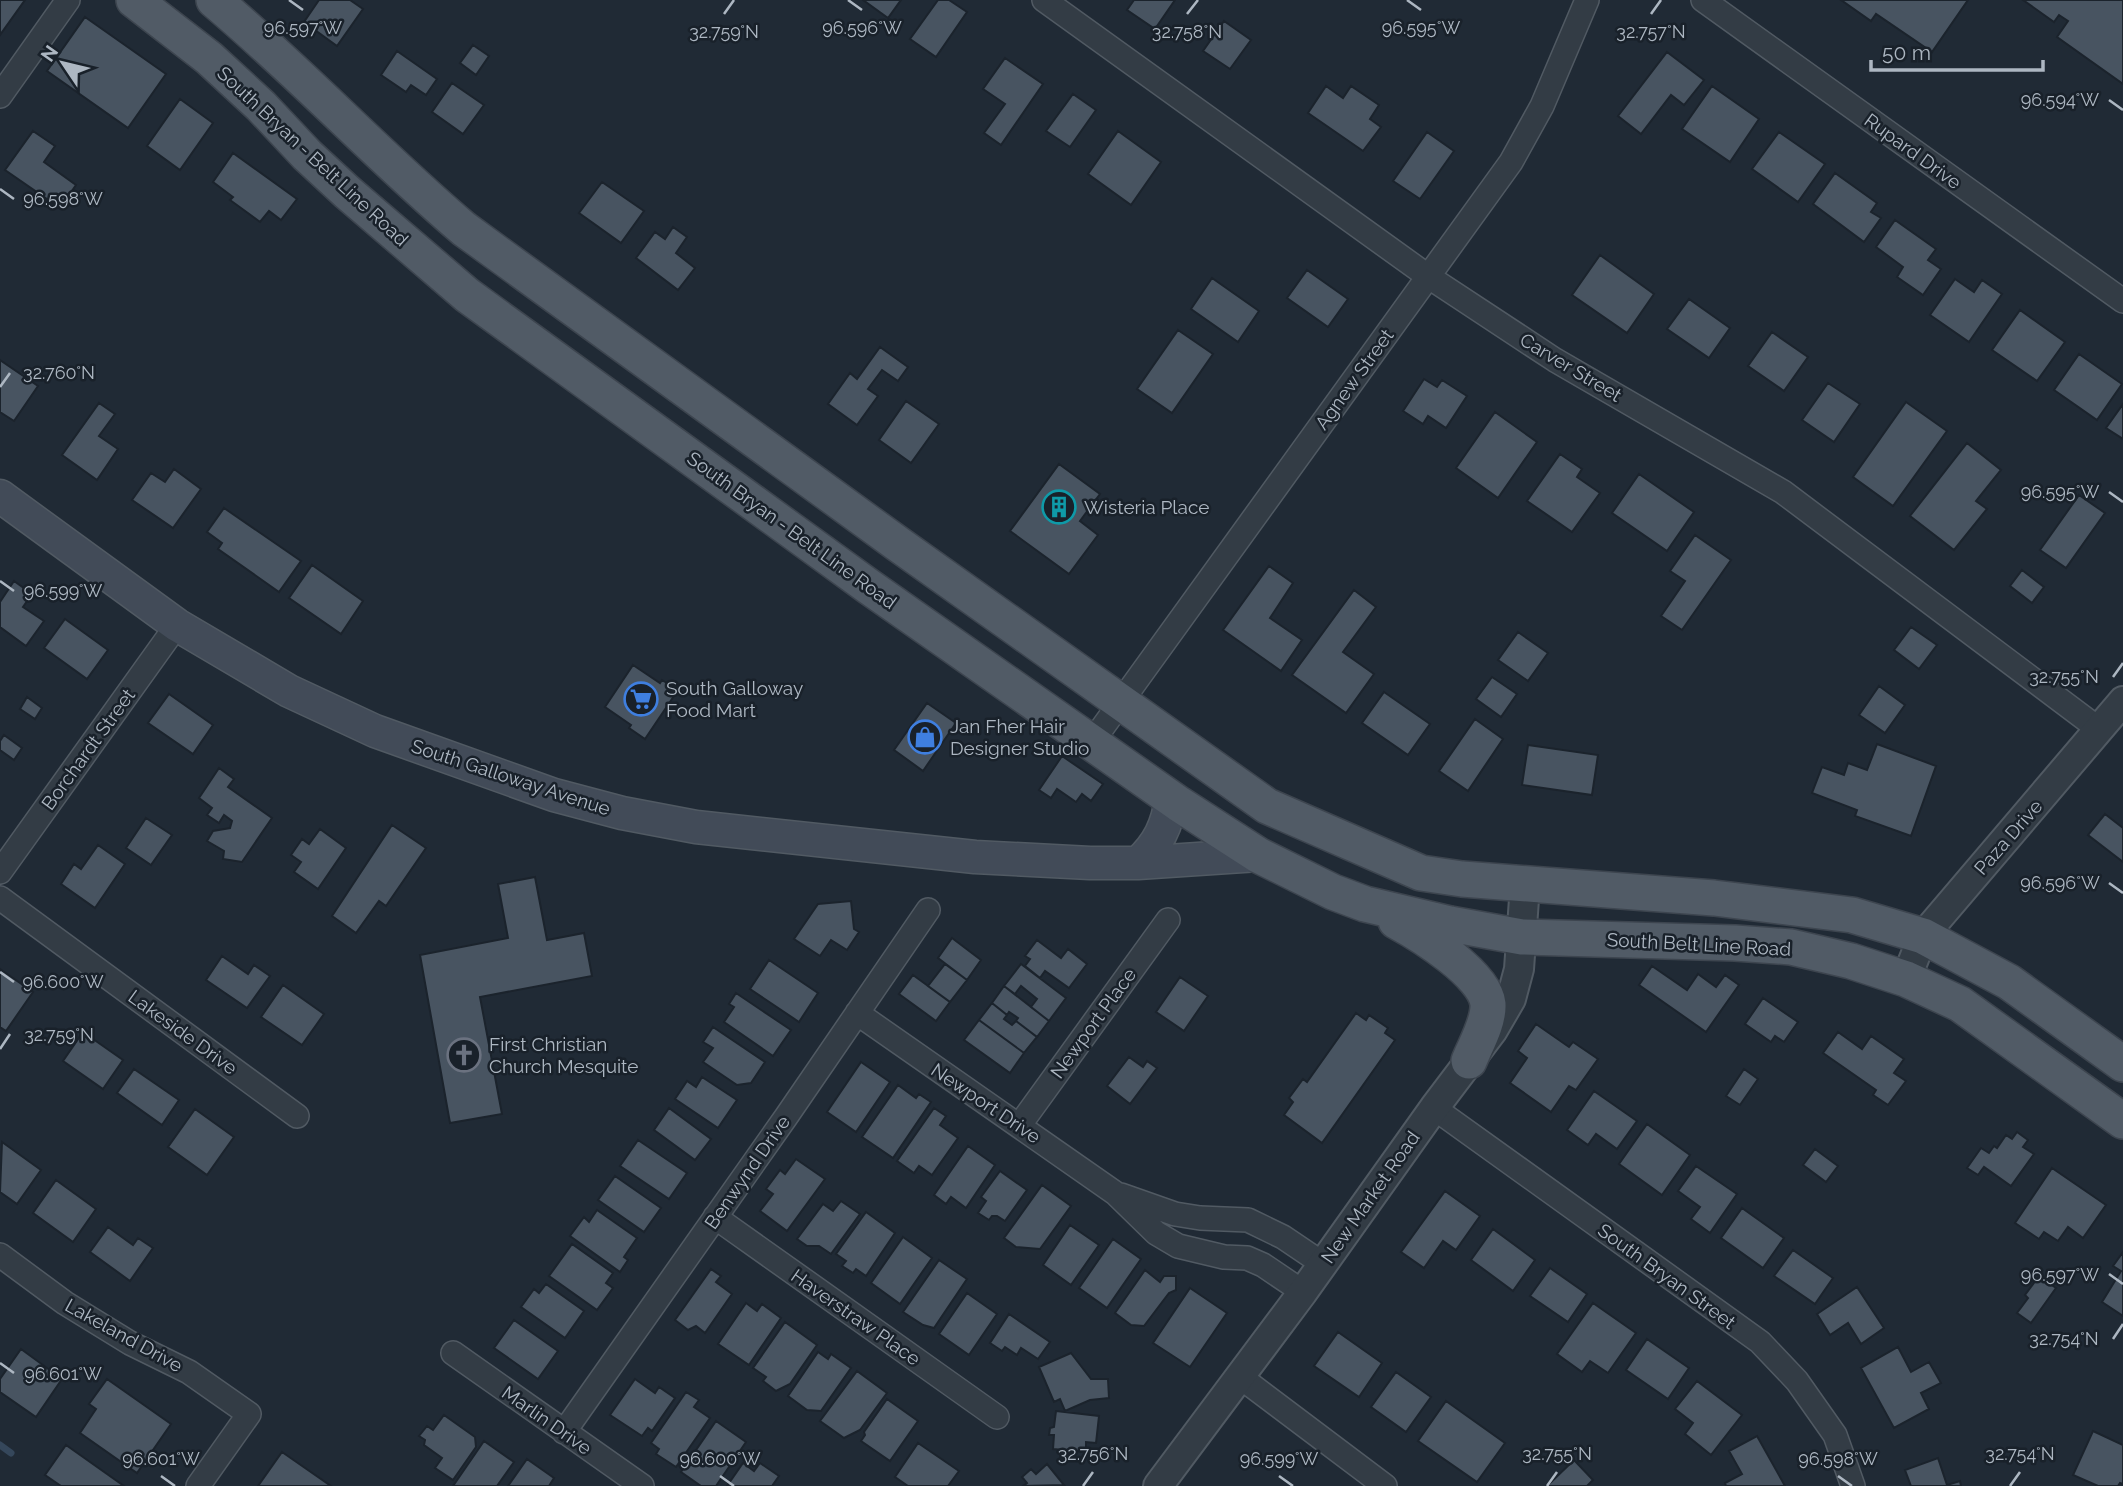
<svg xmlns="http://www.w3.org/2000/svg" width="2123" height="1486" viewBox="0 0 2123 1486" font-family="Raleway,sans-serif">
<style>
.lines{fill:none;stroke-linecap:round;stroke-linejoin:round}
.stream{stroke:#35475b;stroke-width:7}
.building{fill:#485461;stroke:#1b232c;stroke-width:2}
.minor-casing{stroke:#515a63;stroke-width:26}
.tertiary-casing{stroke:#515a63;stroke-width:32}
.secondary-casing{stroke:#515a63;stroke-width:35}
.primary-casing{stroke:#3d454f;stroke-width:38}
.minor{stroke:#333c45;stroke-width:23}
.tertiary{stroke:#333c45;stroke-width:28}
.secondary{stroke:#424b58;stroke-width:32}
.primary{stroke:#515b66;stroke-width:35}
.ticks{fill:none;stroke:#adb7c2;stroke-width:2.5}
.labels{text-anchor:middle;dominant-baseline:central;stroke-width:5;stroke-linejoin:round;paint-order:stroke}
.street-label{font-size:19px;fill:#adb7c2;stroke:#19212a}
.poi-label{font-size:19px;fill:#adb7c2;stroke:#19212a;text-anchor:start}
.ticks-label{font-size:18px;text-anchor:middle;fill:#adb7c2;stroke:#19212a;stroke-width:5;stroke-linejoin:round;paint-order:stroke}
</style>
<rect width="100%" height="100%" fill="#202a35"/>
<g class="lines">
<path class="stream" d="M0 1445 11 1453"/>
</g>
<path class="building" d="M0 0H25L0 35Z
M319 0H350L363 9 337 46 304 22Z
M863 0H901L888 18Z
M938 0H949L967 12 936 57 910 39Z
M1134 0H1175L1155 29 1127 10Z
M1841 0H1968L1932 52 1876 14 1871 21Z
M2023 0H2123V84L2057 37 2068 21 2059 15 2054 22Z
M85 17 166 74 128 128 47 71Z
M1224 21 1251 40 1230 69 1203 51Z
M473 45 489 56 476 75 460 63Z
M397 51 437 79 426 95 411 85 406 92 381 75Z
M1667 52 1704 80 1684 105 1671 95 1641 134 1618 116Z
M1005 58 1043 84 1001 145 984 133 1005 104 983 89Z
M452 83 484 105 463 134 432 112Z
M1326 86 1343 98 1351 86 1379 105 1370 119 1381 127 1363 151 1308 113Z
M1712 86 1759 119 1730 162 1682 129Z
M1073 94 1096 110 1070 147 1046 131Z
M180 99 213 123 180 170 147 146Z
M33 131 55 146 44 162 76 185 60 208 5 170Z
M1118 131 1161 162 1131 205 1088 174Z
M1427 132 1454 151 1420 199 1393 181Z
M1779 132 1825 164 1798 202 1752 169Z
M233 153 297 199 281 220 269 211 260 222 230 200 233 197 213 182Z
M1835 173 1877 203 1871 212 1881 218 1864 242 1813 204Z
M602 182 644 211 621 243 579 213Z
M1895 220 1936 249 1928 260 1941 269 1923 295 1897 277 1903 267 1876 247Z
M673 227 687 237 676 253 695 268 678 290 636 258 655 232 665 239Z
M1600 255 1654 294 1627 333 1572 295Z
M1307 270 1348 299 1328 327 1287 298Z
M1212 278 1259 311 1238 342 1191 309Z
M1955 279 1974 292 1982 280 2002 294 1969 342 1930 315Z
M1689 299 1730 328 1709 358 1667 329Z
M2020 310 2065 342 2037 381 1992 350Z
M1178 330 1213 354 1172 413 1137 389Z
M1772 332 1808 357 1784 391 1748 366Z
M880 347 908 367 898 381 882 370 868 389 878 396 857 425 828 404 850 373 857 379Z
M2079 354 2122 384 2097 420 2054 390Z
M0 360 38 386 14 421 0 412Z
M1424 379 1437 387 1442 380 1467 396 1446 428 1428 416 1423 424 1403 411Z
M1828 383 1860 404 1834 442 1802 420Z
M906 401 939 424 911 463 879 440Z
M1906 402 1947 431 1893 506 1853 477Z
M99 403 115 414 99 436 118 449 97 480 62 455Z
M2123 404V439L2106 428Z
M1495 412 1537 442 1498 498 1456 468Z
M1967 443 2001 470 1976 501 1987 509 1954 550 1910 516Z
M1560 454 1582 469 1577 477 1600 493 1572 532 1527 501Z
M1059 464 1100 494 1080 521 1098 535 1069 574 1010 531Z
M174 469 201 489 173 528 132 500 151 473 165 482Z
M1639 474 1694 512 1667 551 1612 513Z
M2079 495 2105 513 2066 568 2040 550Z
M224 508 301 561 279 592 218 549 222 543 207 532Z
M1695 535 1731 560 1682 630 1661 616 1685 581 1670 571Z
M312 565 363 601 341 634 289 598Z
M1269 566 1293 583 1270 618 1302 640 1281 671 1223 630Z
M2022 570 2044 587 2032 603 2010 586Z
M14 581 32 594 23 607 44 621 26 646 0 627V602Z
M1354 590 1376 607 1343 652 1374 674 1346 713 1292 675Z
M65 619 108 650 87 679 44 648Z
M1911 627 1937 645 1919 669 1894 650Z
M1518 632 1548 653 1528 681 1498 660Z
M633 665 660 683 662 680 678 690 645 739 629 728 631 725 605 707Z
M1492 677 1517 694 1501 717 1476 699Z
M1879 686 1905 705 1885 733 1859 715Z
M1384 692 1430 724 1408 755 1362 723Z
M169 694 213 725 193 754 148 723Z
M27 697 42 708 35 719 20 709Z
M927 703 956 723 923 771 894 750Z
M1475 719 1503 739 1468 791 1439 771Z
M4 735 22 748 14 760 0 750V741Z
M1877 744 1936 766 1911 836 1855 816 1857 810 1812 793 1822 767 1844 775 1848 763 1867 770Z
M1528 745 1598 755 1592 795 1522 785Z
M1062 756 1103 784 1091 801 1082 794 1076 802 1057 789 1051 798 1039 790Z
M219 768 234 779 228 787 272 818 242 862 223 859 224 851 207 841 213 831 230 828 232 821 224 815 219 823 207 815 212 808 199 798Z
M2105 814 2123 828V862L2088 835Z
M146 818 172 835 151 865 126 848Z
M392 825 426 848 386 906 379 901 356 933 332 916Z
M320 829 346 848 318 889 294 872 301 862 291 855 302 839 309 844Z
M98 845 125 864 95 908 61 884 74 864 81 869Z
M535 877 547 940 584 933 592 976 480 997 502 1114 450 1123 420 955 508 938 498 884Z
M851 901 854 929 859 932 847 950 831 940 820 956 794 939 818 904Z
M952 938 981 960 967 980 938 958Z
M1037 940 1061 958 1068 949 1087 964 1069 988 1045 971 1040 978 1025 966 1030 959 1025 956Z
M222 956 248 974 254 965 270 976 247 1008 206 980Z
M769 960 818 993 799 1022 750 989Z
M945 964 967 980 950 1002 928 986Z
M1021 964 1066 998 1049 1021 1031 1007 1037 999 1021 986 1015 994 1004 986Z
M1652 966 1687 990 1698 974 1716 987 1725 975 1739 985 1706 1032 1639 985Z
M0 969 33 992 6 1031 0 1027Z
M913 975 950 1002 936 1021 899 994Z
M1180 977 1208 996 1184 1031 1156 1012Z
M283 985 324 1014 302 1045 261 1017Z
M1004 986 1049 1021 1037 1037 1016 1021 1018 1018 1009 1012 1007 1015 992 1003Z
M736 993 791 1030 773 1056 724 1022 734 1007 729 1004Z
M1763 998 1798 1022 1784 1042 1775 1036 1771 1042 1745 1024Z
M992 1003 1007 1015 1004 1019 1012 1025 1016 1021 1037 1037 1024 1053 979 1020Z
M1356 1013 1366 1020 1369 1015 1388 1028 1385 1033 1395 1040 1322 1143 1284 1115 1293 1102 1289 1098 1303 1079 1307 1082Z
M979 1020 1024 1053 1010 1073 964 1040Z
M1536 1024 1569 1047 1573 1042 1598 1059 1576 1090 1569 1086 1551 1112 1510 1083 1527 1058 1518 1051Z
M713 1027 765 1062 751 1083 737 1085 703 1062 713 1048 703 1042Z
M83 1032 123 1060 103 1089 63 1061Z
M1838 1032 1862 1049 1871 1036 1904 1059 1894 1073 1906 1081 1888 1105 1873 1095 1876 1090 1823 1053Z
M1129 1057 1143 1067 1147 1061 1157 1068 1130 1104 1107 1086Z
M861 1062 890 1082 856 1132 827 1112Z
M134 1069 179 1100 162 1125 117 1093Z
M1744 1069 1758 1079 1740 1105 1726 1096Z
M702 1077 737 1100 718 1128 675 1099 687 1081 696 1087Z
M898 1085 916 1098 919 1094 931 1102 893 1158 862 1137Z
M1594 1091 1637 1121 1617 1149 1596 1134 1588 1145 1567 1130Z
M669 1108 711 1139 695 1160 654 1130Z
M934 1108 946 1116 940 1125 958 1138 932 1175 919 1166 914 1173 897 1161Z
M195 1109 234 1137 207 1175 168 1147Z
M1647 1124 1690 1155 1662 1195 1619 1164Z
M2017 1132 2028 1140 2023 1147 2034 1154 2011 1186 1984 1167 1978 1175 1967 1168 1981 1148 1989 1153 1994 1146 1997 1148 2006 1135 2012 1139Z
M638 1140 687 1173 669 1199 620 1166Z
M2 1142 41 1170 17 1204 0 1192Z
M968 1146 995 1165 966 1208 951 1197 946 1204 934 1195Z
M1815 1149 1838 1166 1826 1182 1803 1165Z
M796 1159 825 1179 787 1231 760 1211 773 1194 766 1189 780 1170 785 1174Z
M1696 1166 1737 1194 1710 1233 1691 1219 1700 1207 1678 1191Z
M2052 1168 2106 1205 2083 1238 2068 1227 2058 1241 2044 1232 2039 1239 2015 1223Z
M1000 1171 1027 1190 1005 1221 997 1216H992L989 1220 978 1213 986 1201 981 1197Z
M615 1176 661 1208 644 1232 598 1200Z
M56 1180 96 1209 73 1242 33 1213Z
M1042 1185 1071 1206 1040 1249 1016 1247 1004 1238Z
M1445 1191 1480 1216 1456 1250 1443 1241 1424 1268 1401 1252Z
M841 1201 860 1214 831 1254 819 1246H807L797 1239 823 1204 833 1211Z
M1742 1208 1784 1238 1763 1268 1721 1238Z
M597 1210 637 1238 624 1257 628 1260 620 1272 570 1236 584 1217 589 1222Z
M866 1212 895 1233 866 1276 856 1269 853 1273 842 1266 846 1261 836 1254Z
M1070 1225 1099 1245 1071 1285 1043 1265Z
M108 1227 133 1245 138 1238 153 1248 130 1281 90 1252Z
M1493 1229 1535 1260 1513 1291 1471 1260Z
M903 1237 932 1258 900 1304 871 1283Z
M1113 1239 1141 1259 1107 1308 1079 1288Z
M572 1244 613 1273 606 1283 613 1288 597 1310 549 1276Z
M1793 1250 1833 1278 1815 1304 1774 1276Z
M2123 1252V1316L2102 1302 2121 1271 2113 1266Z
M939 1260 967 1279 934 1328 923 1325 903 1312Z
M1550 1268 1587 1294 1568 1322 1530 1296Z
M711 1269 721 1276 716 1282 732 1294 705 1333 696 1326 688 1330 675 1320Z
M1145 1270 1160 1282 1164 1276H1176V1290L1169 1293 1144 1326 1131 1325 1115 1313Z
M2039 1276 2056 1288 2031 1323 2017 1313 2028 1298 2025 1295Z
M546 1284 584 1311 565 1338 521 1307 534 1289 539 1293Z
M1857 1287 1884 1328 1861 1344 1848 1323 1830 1335 1817 1314Z
M1190 1288 1227 1313 1190 1367 1153 1343Z
M967 1293 997 1314 969 1355 939 1334Z
M746 1303 757 1311 762 1304 781 1318 749 1365 718 1344Z
M1593 1303 1636 1333 1608 1373 1590 1361 1582 1372 1557 1354Z
M1009 1314 1050 1342 1038 1359 1021 1348 1017 1355 1005 1347 1002 1351 990 1343Z
M514 1320 558 1351 538 1379 494 1348Z
M785 1322 817 1345 790 1384 776 1391 763 1381 766 1377 753 1368Z
M1338 1332 1382 1363 1359 1397 1314 1366Z
M1647 1339 1689 1368 1668 1399 1626 1370Z
M1898 1347 1911 1372 1929 1362 1941 1383 1921 1393 1929 1409 1894 1428 1861 1368Z
M21 1349 62 1379 36 1417 0 1392V1379Z
M818 1352 828 1359 831 1354 851 1368 821 1411 807 1410 788 1396Z
M1071 1353 1091 1379H1108L1109 1398 1090 1400 1065 1411 1060 1399 1054 1402 1039 1367Z
M857 1371 887 1393 860 1430 844 1438 820 1421Z
M1396 1372 1431 1397 1406 1432 1371 1407Z
M107 1379 171 1424 137 1473 80 1433 96 1409 89 1404Z
M635 1379 655 1393 659 1387 675 1398 652 1431 648 1428 642 1436 610 1415Z
M1697 1381 1742 1415 1711 1455 1685 1434 1693 1423 1675 1409Z
M686 1392 699 1400 694 1407 710 1418 676 1467 656 1454 659 1449 651 1443Z
M887 1399 918 1421 890 1461 861 1441 865 1435 864 1432Z
M1446 1401 1505 1443 1477 1482 1418 1441Z
M1056 1411 1099 1416 1096 1443 1086 1442V1452L1053 1449 1054 1435H1049L1050 1428 1054 1427Z
M444 1415 475 1437 476 1447 453 1480 435 1468 442 1458 424 1445 425 1440 419 1436 427 1426 433 1430Z
M716 1421 746 1442 716 1486H701L681 1472Z
M2093 1431 2123 1445V1484L2120 1483 2118 1486H2098L2073 1475Z
M1757 1436 1785 1486H1726L1725 1483 1742 1474 1729 1451Z
M484 1441 514 1462 497 1486H453Z
M918 1443 959 1471 948 1486H908L895 1477Z
M66 1445 124 1486H61L45 1475Z
M282 1452 331 1486H258Z
M1938 1458 1947 1485 1960 1481 1961 1486H1911L1905 1470Z
M527 1459 554 1478 549 1486H508Z
M1574 1460 1593 1480 1587 1486H1547Z
M743 1463 754 1471 760 1463 779 1476 772 1486H727Z
M1047 1464 1064 1485 1023 1486 1027 1483 1022 1477 1031 1469 1036 1474Z"/>
<g class="lines">
<defs>
<path id="minor" d="M1044 0 1429 277 1555 360 1783 492 2100 730
M1703 0 2123 301
M0 96 68 0
M1092 742 1511 162 1542 106 1587 0
M0 872 177 625
M0 898 297 1116
M857 1013 1115 1193 1156 1233 1178 1246 1224 1257 1247 1258 1263 1265 1303 1292
M1434 1108 1760 1342 1797 1381 1835 1435 1853 1486
M1019 1126 1168 920
M1121 1195 1175 1214 1200 1218 1248 1220 1283 1237 1323 1264
M715 1217 997 1417
M0 1255 65 1303 130 1343 189 1372 249 1414 198 1486
M453 1353 642 1486
M1239 1376 1385 1486
M564 1432 786 1117 928 910"/>
<path id="tertiary" d="M1906 979 1923 936 2123 701
M1158 1486 1303 1292 1434 1108 1493 1030 1511 999 1519 969 1525 885"/>
<path id="secondary" d="M0 496 177 625 289 691 375 731 554 795 622 813 696 827 975 857 1090 863H1138L1258 855
M1138 863C1158 845 1168 825 1171 798"/>
<path id="primary" d="M134 0 209 58 261 106 307 155 347 192 467 295 868 586 1179 804 1258 855 1333 892 1365 904 1450 924 1522 937 1735 943 1791 947 1851 961 1906 979 1960 1004 2123 1121
M214 0C301 73 378 156 464 229L898 544 1267 806 1421 873 1462 879 1714 898 1852 915 1923 936 2009 982 2123 1064
M1396 921C1420 934 1485 974 1488 1004 1489 1022 1476 1044 1469 1061"/>
</defs>
<use href="#minor" class="minor-casing"/>
<use href="#tertiary" class="tertiary-casing"/>
<use href="#secondary" class="secondary-casing"/>
<use href="#primary" class="primary-casing"/>
<use href="#minor" class="minor"/>
<use href="#tertiary" class="tertiary"/>
<use href="#secondary" class="secondary"/>
<use href="#primary" class="primary"/>
</g>
<path class="ticks" d="M289 0 303 10M848 0 862 10M1407 0 1421 10M724 14 734 0M1187 14 1198 0M1651 14 1661 0M2109 100 2123 110M0 189 14 199M0 387 10 373M2109 492 2123 502M0 581 14 591M2113 677 2123 663M2109 883 2123 893M0 972 14 982M0 1049 10 1034M2109 1274 2123 1284M2113 1339 2123 1324M0 1363 14 1373M161 1476 175 1486M720 1476 734 1486M1279 1476 1293 1486M1838 1476 1852 1486M1083 1486 1093 1472M1547 1486 1557 1472M2010 1486 2020 1472"/>
<defs>
<symbol id="building-ring" viewBox="-11 -11 22 22"><circle r="9.5" fill="#19212a" stroke="#0f9aa8" stroke-width="1.5"/><path d="M-4-6H4V6H1V3H-1V6H-4ZM-2.5-4.3h1.7v1.8h-1.7ZM.8-4.3h1.7v1.8H.8ZM-2.5-1h1.7V.8h-1.7ZM.8-1h1.7V.8H.8Z" fill="#0f9aa8"/></symbol>
<symbol id="supermarket-ring" viewBox="-11 -11 22 22"><circle r="9.5" fill="#19212a" stroke="#3f7fe0" stroke-width="1.5"/><path d="M-6-5.5h2.5l.6 2H6L4.5 2H-2.5L-4.4-4H-6ZM-1.5 3.2a1.3 1.3 0 1 0 .1 0ZM3 3.2a1.3 1.3 0 1 0 .1 0Z" fill="#3f7fe0"/></symbol>
<symbol id="shop-ring" viewBox="-11 -11 22 22"><circle r="9.5" fill="#19212a" stroke="#3f7fe0" stroke-width="1.5"/><path d="M-5-2.5h2.3a2.7 3.5 0 0 1 5.4 0H5L5.5 6h-11ZM-1.5-2.5h3a1.5 2.3 0 0 0-3 0Z" fill="#3f7fe0"/></symbol>
<symbol id="church-ring" viewBox="-11 -11 22 22"><circle r="9.5" fill="#19212a" stroke="#6b7280" stroke-width="1.5"/><path d="M-1.2-6h2.4v3.5h3.3v2.4h-3.3V6h-2.4V-.1h-3.3v-2.4h3.3Z" fill="#6b7280"/></symbol>
</defs>
<g fill-rule="evenodd">
<use href="#building-ring" x="1040" y="488" width="38" height="38"/>
<use href="#supermarket-ring" x="622" y="680" width="38" height="38"/>
<use href="#shop-ring" x="906" y="718" width="38" height="38"/>
<use href="#church-ring" x="445" y="1036" width="38" height="38"/>
</g>
<g class="labels">
<g class="street-label">
<text transform="translate(1913 151) rotate(36)">Rupard Drive</text>
<text transform="translate(313 156) rotate(43)">South Bryan - Belt Line Road</text>
<text transform="translate(1571 367) rotate(31)">Carver Street</text>
<text transform="translate(1354 379) rotate(-54)">Agnew Street</text>
<text transform="translate(792 530) rotate(36)">South Bryan - Belt Line Road</text>
<text transform="translate(88 749) rotate(-54)">Borchardt Street</text>
<text transform="translate(511 777) rotate(18)">South Galloway Avenue</text>
<text transform="translate(2008 837) rotate(-49)">Paza Drive</text>
<text transform="translate(1699 944) rotate(3)">South Belt Line Road</text>
<text transform="translate(1093 1023) rotate(-54)">Newport Place</text>
<text transform="translate(183 1032) rotate(36)">Lakeside Drive</text>
<text transform="translate(986 1103) rotate(34)">Newport Drive</text>
<text transform="translate(747 1172) rotate(-55)">Benwynd Drive</text>
<text transform="translate(1370 1197) rotate(-55)">New Market Road</text>
<text transform="translate(1667 1276) rotate(36)">South Bryan Street</text>
<text transform="translate(856 1317) rotate(35)">Haverstraw Place</text>
<text transform="translate(124 1335) rotate(29)">Lakeland Drive</text>
<text transform="translate(547 1420) rotate(35)">Marlin Drive</text>
</g>
<g class="poi-label">
<text x="1084" y="507">Wisteria Place</text>
<text x="666" y="688">South Galloway<tspan x="666" dy="22">Food Mart</tspan></text>
<text x="950" y="726">Jan Fher Hair<tspan x="950" dy="22">Designer Studio</tspan></text>
<text x="489" y="1044">First Christian<tspan x="489" dy="22">Church Mesquite</tspan></text>
</g>
</g>
<g class="ticks-label">
<text x="303" y="34">96.597°W</text>
<text x="862" y="34">96.596°W</text>
<text x="1421" y="34">96.595°W</text>
<text x="724" y="38">32.759°N</text>
<text x="1187" y="38">32.758°N</text>
<text x="1651" y="38">32.757°N</text>
<text x="2060" y="106">96.594°W</text>
<text x="63" y="205">96.598°W</text>
<text x="59" y="379">32.760°N</text>
<text x="2060" y="498">96.595°W</text>
<text x="63" y="597">96.599°W</text>
<text x="2064" y="683">32.755°N</text>
<text x="2060" y="889">96.596°W</text>
<text x="63" y="988">96.600°W</text>
<text x="59" y="1041">32.759°N</text>
<text x="2060" y="1281">96.597°W</text>
<text x="2064" y="1345">32.754°N</text>
<text x="63" y="1380">96.601°W</text>
<text x="1093" y="1460">32.756°N</text>
<text x="1557" y="1460">32.755°N</text>
<text x="2020" y="1460">32.754°N</text>
<text x="161" y="1465">96.601°W</text>
<text x="720" y="1465">96.600°W</text>
<text x="1279" y="1465">96.599°W</text>
<text x="1838" y="1465">96.598°W</text>
</g>
<g transform="translate(63 63) rotate(305)" stroke="#19212a" stroke-width="5" paint-order="stroke">
<path d="M0-5L12 26L0 18L-12 26Z" fill="#adb7c2"/>
<text y="-10" font-size="19" font-weight="bold" text-anchor="middle" fill="#adb7c2">N</text>
</g>
<path d="M1871 60v10h172v-10" fill="none" stroke="#adb7c2" stroke-width="3.5"/>
<text x="1882" y="60" font-size="21" fill="#adb7c2" stroke="#19212a" stroke-width="5" paint-order="stroke">50 m</text>
</svg>
